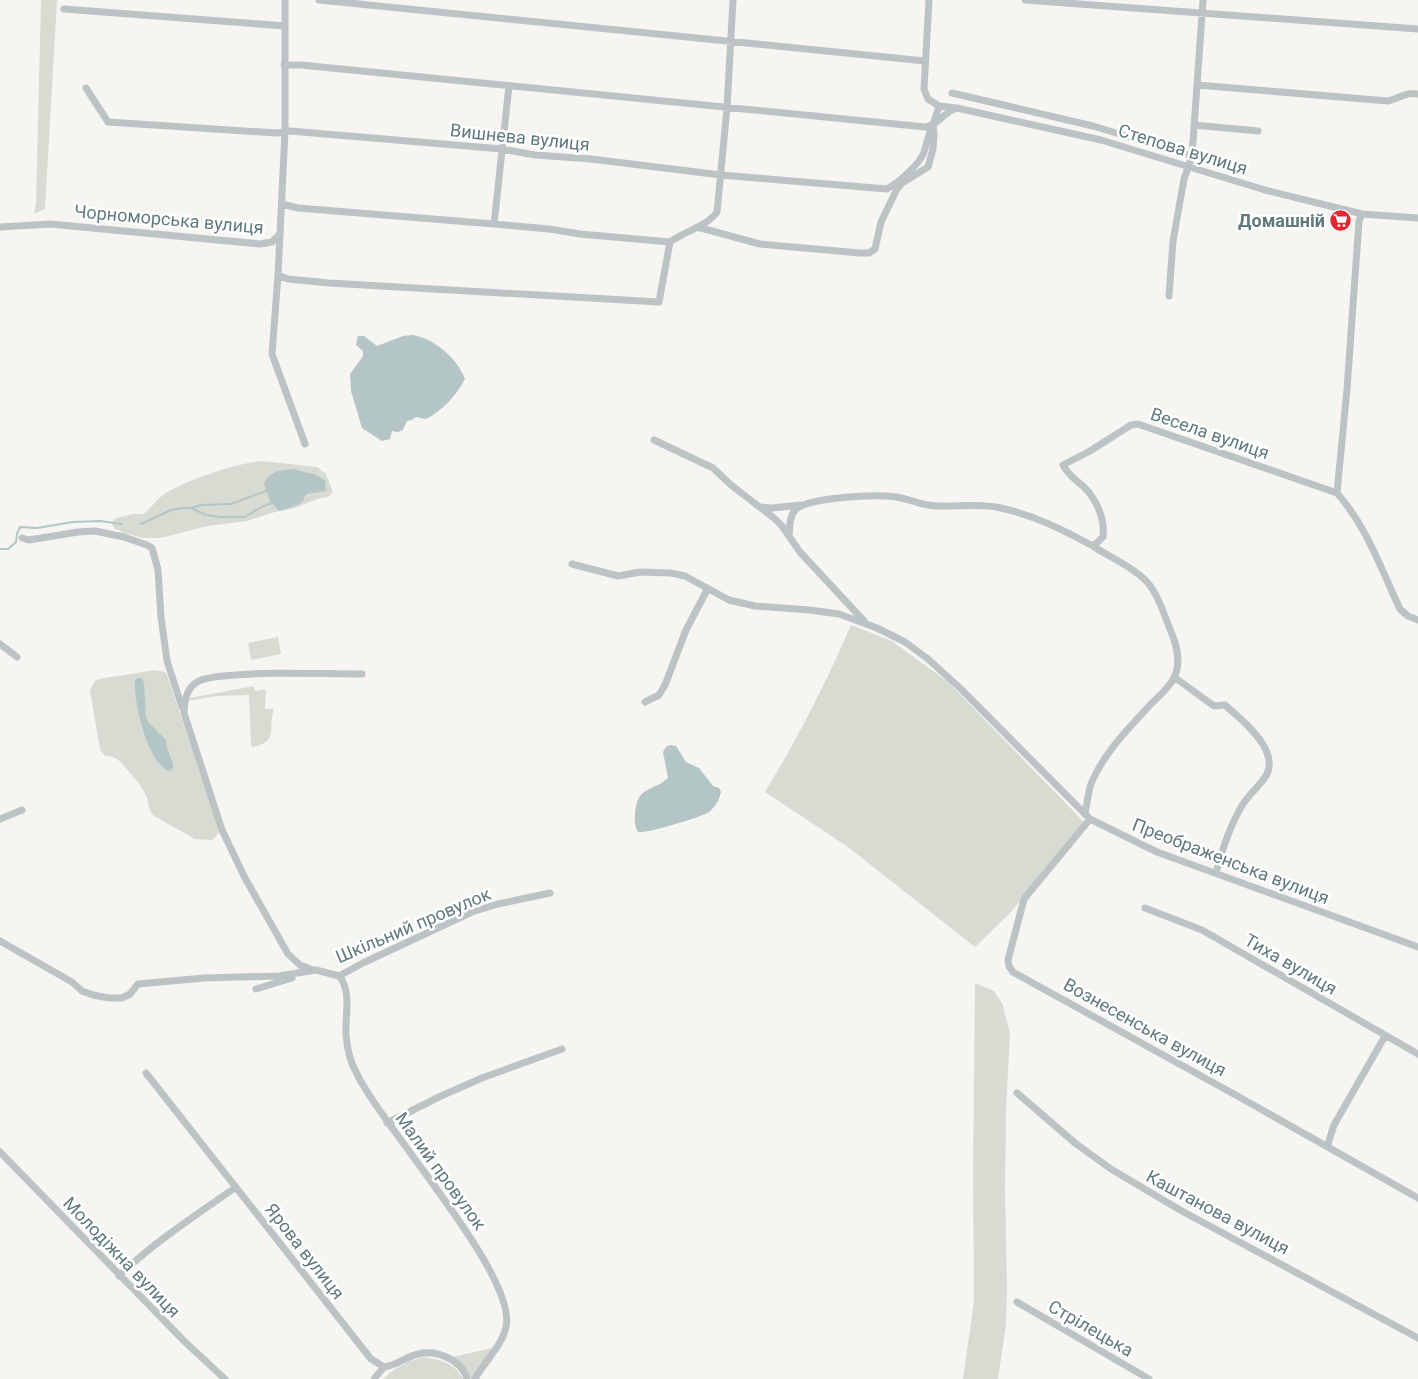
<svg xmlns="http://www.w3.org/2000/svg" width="1418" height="1379" viewBox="0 0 1418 1379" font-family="Roboto,sans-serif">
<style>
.green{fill:#d8dbd2}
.water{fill:#b3c5c4}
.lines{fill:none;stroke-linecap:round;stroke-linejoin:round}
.stream{stroke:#b3c5c4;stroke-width:2}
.minor{stroke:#bcc3c5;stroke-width:7}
.labels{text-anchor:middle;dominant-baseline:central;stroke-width:5;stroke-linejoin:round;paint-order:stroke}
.street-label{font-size:18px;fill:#617a7d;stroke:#fff}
.poi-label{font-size:18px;font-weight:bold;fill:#617a7d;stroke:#fff;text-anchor:end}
</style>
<rect width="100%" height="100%" fill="#f6f5f2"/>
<path class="green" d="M41 0H57L45 209 34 214 36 203Z
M262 461 317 467 326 474 333 492 328 497 317 499 295 508 275 512 247 521 207 526 161 538H143L124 533 115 529 112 525 113 519 133 514H144C151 508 156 500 163 495 184 480 237 463 262 461Z
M851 625 892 641 948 682 1086 824 1009 914 975 947 848 847 765 792C798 738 826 683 851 625Z
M278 637 281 654 251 660 248 643Z
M155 670 165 672 167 675 215 817 219 833 212 840 195 839 154 816C148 810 149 805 147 798 144 789 135 778 129 772 125 767 120 760 115 758 107 754 106 760 100 749L90 691 94 682 99 679Z
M254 686 255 691 266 689 265 709H274C267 728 280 741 253 747L251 745 249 695 216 696 188 701 190 698Z
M975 983 994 991 1002 1003 1010 1033 1006 1109 1005 1190 1007 1288 1006 1325 998 1379H963L974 1301 973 1175Z
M492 1348 473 1379H471L465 1367 452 1357Z
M423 1357C439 1359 455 1363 463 1379H383C395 1368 407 1361 423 1357Z"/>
<path class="water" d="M413 335C435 339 457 358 465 379 455 397 444 409 426 419L416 417 412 420 407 421 403 430 398 432 392 431 390 439 382 441 362 428 351 391 350 374 363 356V351L356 345 358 336H364L377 346 403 336Z
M293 469 316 475 325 480 326 491 306 494C305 496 304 499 303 501 300 505 284 510 279 511L270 501 264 484C270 471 281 470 293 469Z
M137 678H142L144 683 146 716 148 722 166 740 167 748 173 764V768L170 771C148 767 133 700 135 680Z
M670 745 676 746 686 762 699 768 713 786 719 788 721 792C719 800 716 806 709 812 702 817 645 834 638 832 634 826 635 820 635 813 638 785 651 793 668 778L663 752 666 747Z"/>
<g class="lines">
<path class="stream" d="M191 508 201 505 231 504 266 491
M141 524 171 510 183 508H191L206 515 221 517H245L261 507 272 503
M0 549H8L16 542 17 534 20 527 37 528 73 522 100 521 122 524"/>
<path class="minor" d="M285 0V132L278 275 272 354 305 444
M319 0 925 61
M1025 0 1418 29
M64 9 285 26
M284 65H301L925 127C939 125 943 112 957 108
M1197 85 1388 101C1401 98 1405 92 1418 94
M86 88 108 122 277 133 290 131 502 149 535 155 591 159 721 175 887 189C898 183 920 164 924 152 927 143 928 135 933 125
M952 93 1093 126 1192 156
M939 106 957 108 1101 140 1265 190 1362 214 1418 218
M1194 125 1258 131
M282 204 298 208 494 224 549 229 580 234 670 242
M494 224 509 86
M0 227 50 224 260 244 272 242 280 234
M697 227 760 244 860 253H869L875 249 881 222 897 189 902 183 928 167 933 149 934 133 933 125 939 106 928 99 924 89 929 0
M278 275 288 279 329 283 659 302 670 242C685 231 706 227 717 212L727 108 733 0
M1169 296 1173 241 1184 179 1192 156 1203 0
M654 440 713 468 731 485 774 518 782 526 800 552 864 621
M1337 493 1347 389 1359 221 1362 214
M760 507 772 508 801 505
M789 535C790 527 789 517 795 510 808 497 877 494 896 497 910 499 922 506 937 506 959 507 980 503 1001 508 1034 515 1063 530 1093 546L1103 537C1105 519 1097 500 1084 487 1076 480 1068 475 1063 465L1090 451 1131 425 1138 424 1337 493C1367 527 1381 569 1400 609L1408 616 1418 620
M22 538 29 540 78 532 95 531 124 537 147 545 152 548 158 570 161 617 167 661 182 707
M572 564 618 576 640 572 671 573 685 576 729 600 755 606 810 610 839 614 877 628 905 642 928 659 962 690 1090 819 1157 852 1418 947
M0 644 17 657
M1174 677 1214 706 1225 705C1241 719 1279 749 1267 774 1261 785 1249 794 1243 804 1230 825 1222 850 1216 873
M645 702 659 695 665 685 686 630 707 590
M1085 814C1087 804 1088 793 1091 784 1103 754 1128 729 1150 705 1160 695 1174 684 1177 669 1180 655 1175 641 1170 629 1164 615 1160 599 1151 587 1141 571 1109 557 1093 546
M0 819 22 810
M1090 819 1024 899 1008 960 1009 966 1013 972 1241 1098 1418 1198
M1145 908 1202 930 1418 1054
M0 941 72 982 82 991 93 995 109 998H122L130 994 138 984 204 978 279 976 316 970 339 976 363 963 472 912 498 904 550 893
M313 970 300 965 288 954 245 878 222 830 184 713C184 701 186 689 197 682 204 678 214 677 223 676 269 671 316 674 362 674
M339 976C352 991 345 1015 346 1034 347 1049 350 1062 357 1074 383 1128 518 1276 506 1327 502 1346 484 1362 475 1379
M256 989 292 978
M146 1073 371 1359 384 1367C397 1365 406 1357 418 1354 436 1349 462 1360 467 1379
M1017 1093 1075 1143 1111 1169 1180 1210 1418 1338
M387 1123 441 1096 482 1078 562 1049
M1327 1147 1334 1125 1385 1036
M0 1152 185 1342 225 1379
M119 1276C154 1242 196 1215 236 1187
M1017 1302 1149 1379
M374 1379 384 1367"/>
</g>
<defs>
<symbol id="supermarket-disc" viewBox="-11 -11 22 22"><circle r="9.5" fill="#e22732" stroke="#fff"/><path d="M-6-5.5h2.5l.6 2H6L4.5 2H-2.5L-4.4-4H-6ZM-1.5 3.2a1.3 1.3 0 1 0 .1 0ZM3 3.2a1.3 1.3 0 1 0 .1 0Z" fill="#fff"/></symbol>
</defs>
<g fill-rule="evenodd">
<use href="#supermarket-disc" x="1328" y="208" width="25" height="25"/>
</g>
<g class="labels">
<g class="street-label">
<text transform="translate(520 137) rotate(6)">Вишнева вулиця</text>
<text transform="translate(1183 149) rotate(17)">Степова вулиця</text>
<text transform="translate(169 219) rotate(5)">Чорноморська вулиця</text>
<text transform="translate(1210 433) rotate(19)">Весела вулиця</text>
<text transform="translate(1231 861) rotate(21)">Преображенська вулиця</text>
<text transform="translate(413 925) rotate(-23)">Шкільний провулок</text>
<text transform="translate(1291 964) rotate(30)">Тиха вулиця</text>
<text transform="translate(1145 1027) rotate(29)">Вознесенська вулиця</text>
<text transform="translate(441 1171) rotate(54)">Малий провулок</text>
<text transform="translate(1218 1212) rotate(28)">Каштанова вулиця</text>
<text transform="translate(305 1251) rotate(52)">Ярова вулиця</text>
<text transform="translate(122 1257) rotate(46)">Молодіжна вулиця</text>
<text transform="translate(1091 1328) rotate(30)">Стрілецька</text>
</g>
<g class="poi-label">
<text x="1325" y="220">Домашній</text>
</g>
</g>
</svg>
